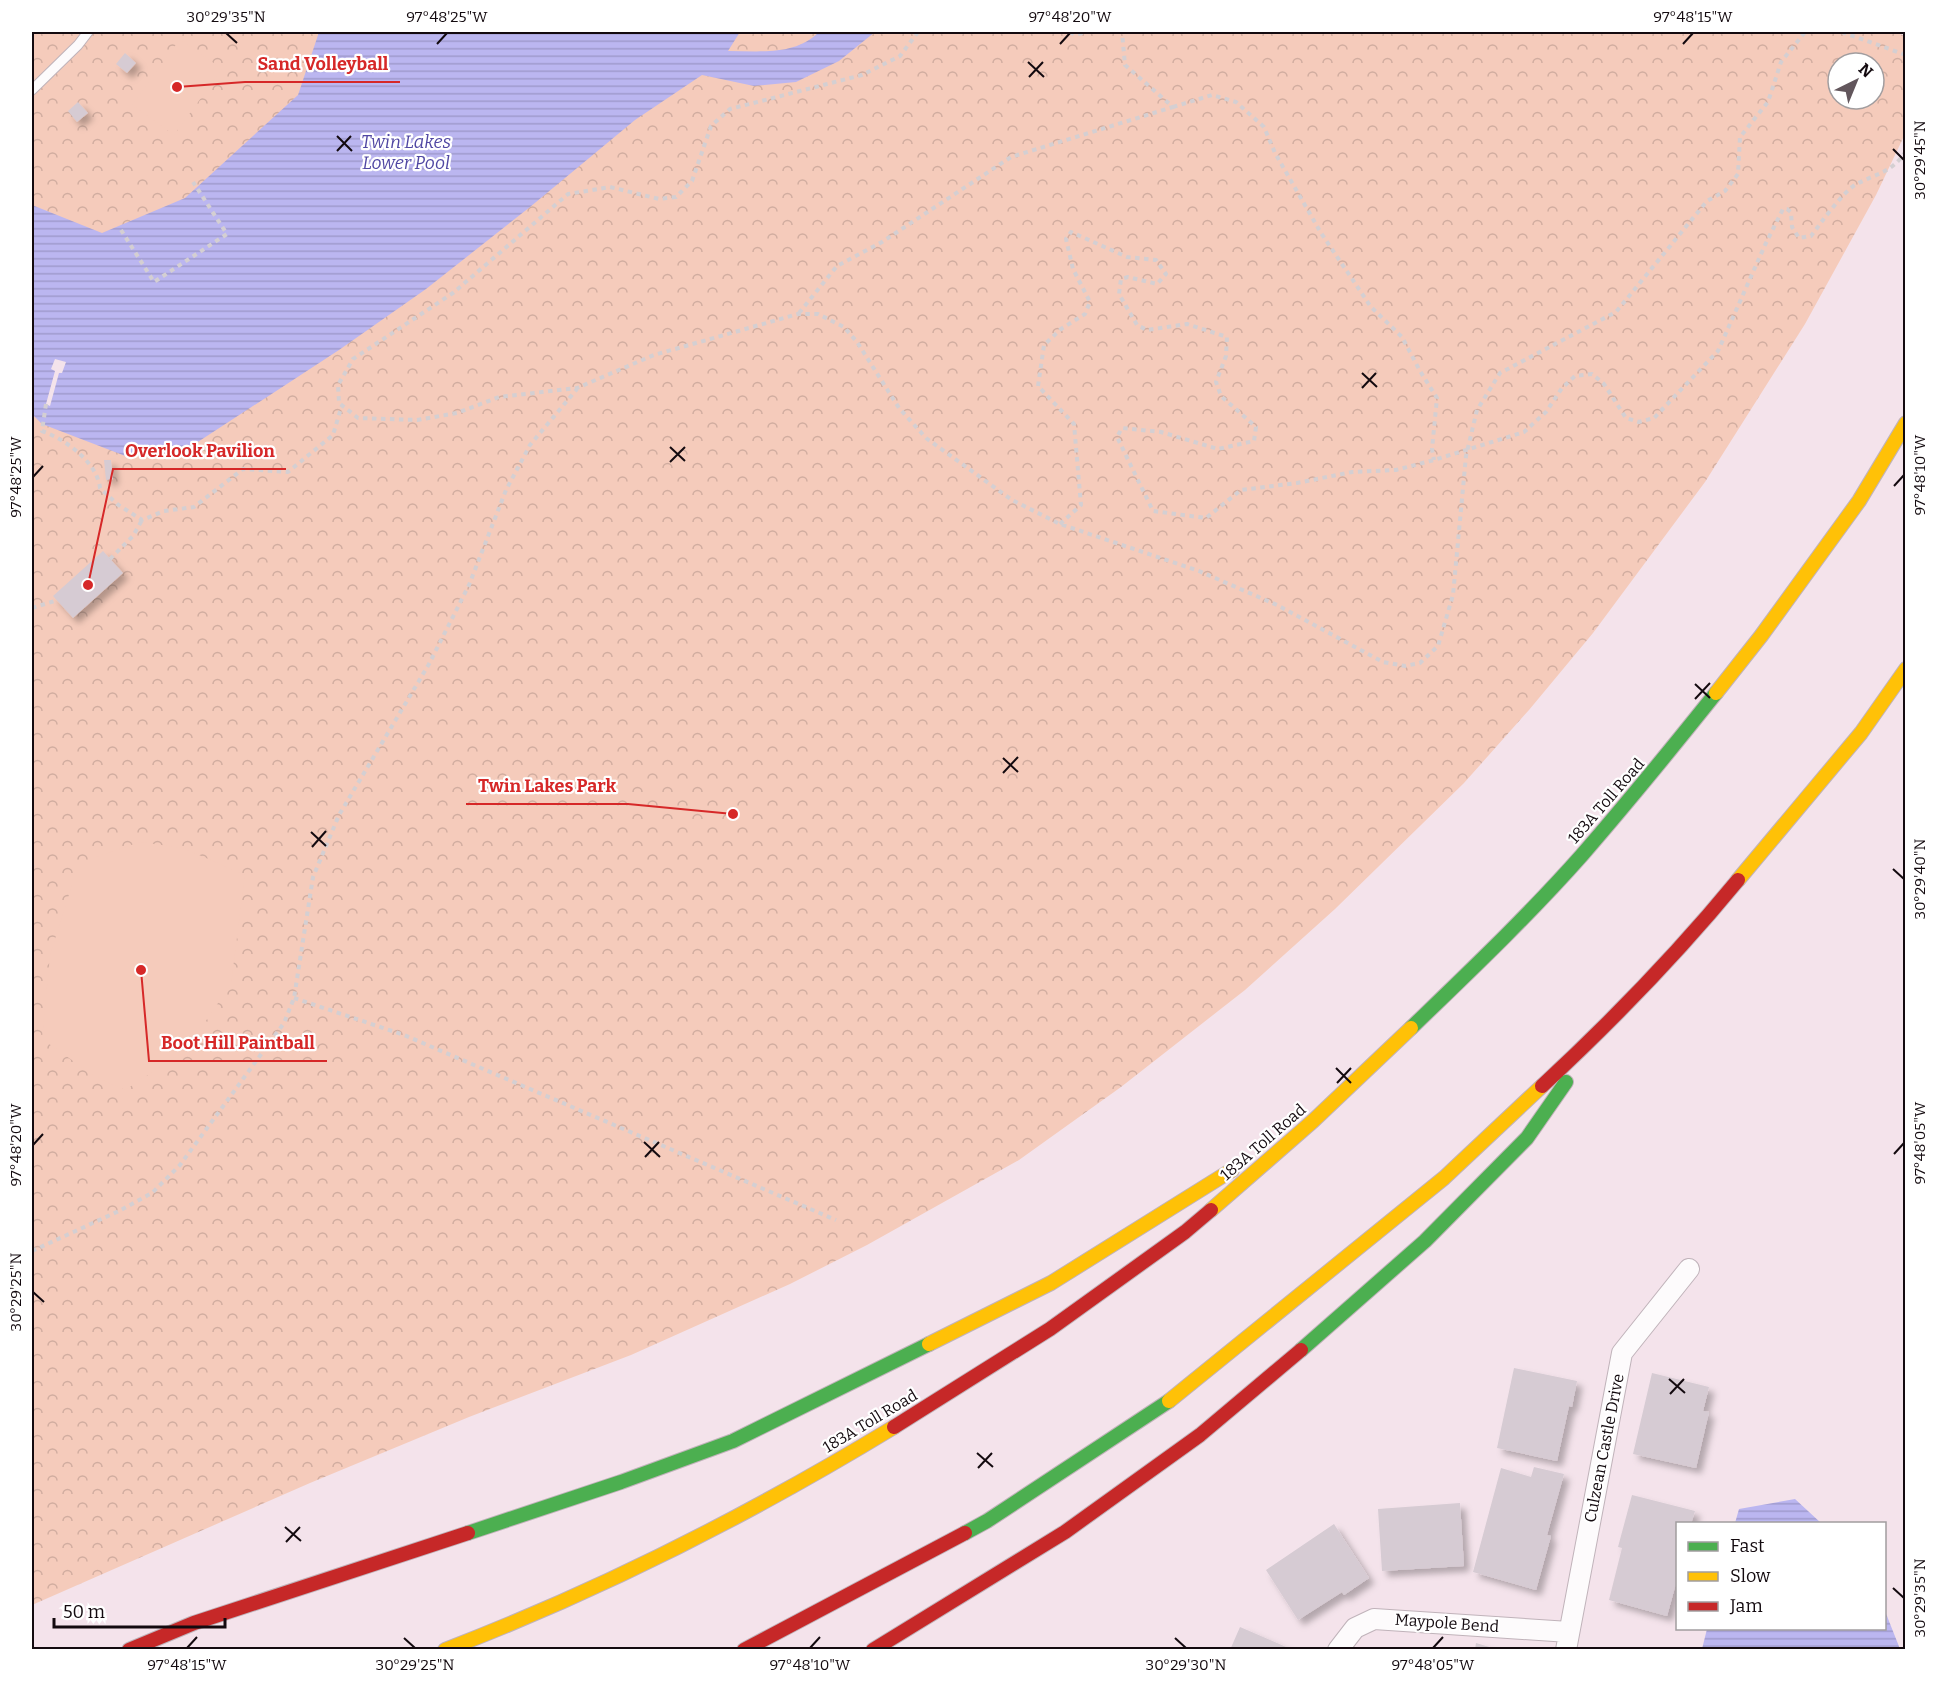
<svg xmlns="http://www.w3.org/2000/svg" width="1937" height="1681" viewBox="0 0 1937 1681" font-family="Bitter,serif">
<style>
.park{fill:url(#park-crowns);fill-rule:evenodd}
.pitch{fill:#f5cbbb}
.water{fill:url(#water-rules)}
.pier{fill:#f4e3eb}
.building{fill:#d6cbd3;filter:url(#shadow)}
.lines{fill:none;stroke-linecap:round;stroke-linejoin:round}
.lane-casing{stroke:#c0b3ba;stroke-width:11}
.street-casing{stroke:#c0b3ba;stroke-width:22}
.fast-casing{stroke:#c0b3ba;stroke-width:16}
.slow-casing{stroke:#c0b3ba;stroke-width:16}
.jam-casing{stroke:#c0b3ba;stroke-width:16}
.path{stroke:#d4cfd2;stroke-width:4;stroke-dasharray:4.5 4.5;stroke-linecap:butt}
.lane{stroke:#fdfbfc;stroke-width:9}
.street{stroke:#fdfbfc;stroke-width:20}
.fast{stroke:#4caf50;stroke-width:14}
.slow{stroke:#ffc107;stroke-width:14}
.jam{stroke:#c62828;stroke-width:14}
.ticks{fill:none;stroke:#130a0f;stroke-width:2}
.labels{text-anchor:middle;dominant-baseline:central;stroke-width:4.5;stroke-linejoin:round;paint-order:stroke}
.street-label{font-size:16px;fill:#130a0f;stroke:#fff}
.water-label{font-size:18px;font-style:italic;fill:#5047a3;stroke:#fff}
.leader{fill:none;stroke:#d62828;stroke-width:2}
.callout-dot{fill:#d62828;stroke:#fff;stroke-width:2}
.callout-label{font-size:18px;text-anchor:middle;font-weight:bold;fill:#d62828;stroke:#fff;stroke-width:4.5;stroke-linejoin:round;paint-order:stroke}
.neatline{fill:none;stroke:#130a0f;stroke-width:2}
.ticks-label{font-size:15px;text-anchor:middle;fill:#130a0f}
</style>
<defs>
<pattern id="park-crowns" width="20" height="18" patternUnits="userSpaceOnUse" patternTransform="scale(1.5)"><rect width="20" height="18" fill="#f5cbbb"/><path d="M2 6a3 3 0 1 1 6 0M12 15a3 3 0 1 1 6 0" fill="none" stroke="#d1ada0"/></pattern>
<pattern id="water-rules" width="6" height="5" patternUnits="userSpaceOnUse" patternTransform="scale(1.5)"><rect width="6" height="5" fill="#bbb6f0"/><path d="M0 2.5h6" fill="none" stroke="#a09bcd"/></pattern>
<filter id="shadow"><feDropShadow dx="5.5" dy="5.5" stdDeviation="3" flood-color="#0004"/></filter>
</defs>
<rect width="100%" height="100%" fill="#f4e3eb"/>
<path class="park" d="M32 32H1895L1905 36V134L1876 195 1805 324 1705 482 1593 633 1529 710 1464 783 1335 909 1245 990 1121 1087 1019 1160 867 1245 790 1284 631 1355 469 1417 310 1483 32 1605ZM1838 63H1874V99H1838Z"/>
<path class="pitch" d="M180 39 222 69 174 135 132 105Z
M140 842 183 848 245 875 231 984 186 1050 125 1090 96 1077 42 1039 50 955 72 885 96 857Z"/>
<path class="water" d="M319 32H740L728 51C759 51 795 56 819 32H875L839 61 796 82 754 86 702 75 635 120 530 207 426 289 339 350 184 451 128 457 42 424 32 414V205L102 233 185 198 298 95Z
M1795 1499 1821 1523H1735L1739 1509Z
M1885 1611 1900 1649H1702L1707 1629 1884 1628Z"/>
<path class="pier" d="M55 359 66 362 62 373H59L50 406 46 404 55 371 51 369Z"/>
<path class="building" d="M125 53 136 63 127 73 116 64Z
M78 102 88 113 77 122 68 111Z
M104 460H111L113 479 106 480Z
M103 551 123 573 73 618 53 596Z
M1514 1368 1577 1381 1572 1407 1569 1406 1557 1461 1497 1448Z
M1652 1373 1709 1387 1703 1411 1709 1412 1696 1468 1633 1454Z
M1534 1467 1564 1474 1547 1535 1551 1536 1536 1590 1473 1572 1501 1468 1531 1477Z
M1632 1495 1695 1511 1691 1524H1678V1576L1667 1616 1609 1600 1622 1548 1618 1547Z
M1460 1503 1464 1566 1382 1571 1378 1509Z
M1334 1524 1369 1578 1344 1595 1342 1592 1298 1620 1266 1570Z
M1240 1627 1293 1650H1230Z
M1476 1643 1496 1649V1650H1475Z"/>
<g class="lines">
<defs>
<path id="lane" d="M32 90 78 45 88 32"/>
<path id="street" d="M1338 1650 1355 1628 1374 1619 1569 1632
M1566 1650 1622 1353 1689 1269"/>
<path id="fast" d="M1411 1028C1469 972 1528 916 1582 855 1628 802 1672 748 1716 693
M1301 1350 1425 1241 1527 1138 1566 1082
M468 1533 621 1482 733 1441 929 1344
M965 1533 987 1521 1169 1401"/>
<path id="slow" d="M1716 693 1761 636 1859 501 1906 423
M1738 880 1861 733 1906 669
M1211 1210 1313 1121 1411 1028
M929 1344 1051 1283 1232 1170
M1169 1401 1444 1178 1542 1086
M445 1650C601 1590 751 1514 894 1427"/>
<path id="jam" d="M1542 1086C1612 1021 1678 953 1738 880
M894 1427 1050 1329 1185 1232 1211 1210
M129 1650 194 1623 468 1533
M744 1650 965 1533
M873 1650 1065 1532 1200 1435 1301 1350"/>
</defs>
<use href="#lane" class="lane-casing"/>
<use href="#street" class="street-casing"/>
<use href="#fast" class="fast-casing"/>
<use href="#slow" class="slow-casing"/>
<use href="#jam" class="jam-casing"/>
<path class="path" d="M918 32 900 56 862 75 730 109 711 126 692 181 676 197 659 199 610 187 568 194 453 293 353 359 338 385 339 403 358 418 417 420 457 413 499 397 577 388 654 355 798 314H818L844 327 857 342 899 408 926 438 1012 500 1060 524 1199 571 1277 605 1383 662 1405 666 1420 663 1438 646 1453 595 1466 456 1477 410 1500 373 1616 312 1707 201 1725 191 1738 174 1740 137 1768 102 1781 62 1805 32
M1070 32 1075 35 1086 32
M1842 32 1906 55
M1173 107 1212 95 1236 102 1264 127 1275 153 1321 233 1371 307 1402 337 1420 371 1437 398 1432 449 1434 460
M121 230 154 282 227 234 193 182
M799 313 837 266 882 242 1011 157 1173 107 1125 65 1122 32
M46 404 42 431C65 439 97 462 100 488L117 504 142 520 164 511 194 507 243 469 288 472 333 435 342 405
M1060 524 1081 505 1074 424 1038 386 1044 345 1061 329 1085 314 1090 302 1073 269 1066 239 1071 232 1127 257 1156 260 1166 274 1157 284 1128 277 1121 279 1119 294 1137 325 1147 330 1187 324 1227 337 1226 356 1216 382 1221 396 1256 427 1254 441 1218 449 1161 432 1122 428 1117 437 1153 511 1206 518 1241 490 1297 483 1352 472 1396 470 1434 460 1524 432 1546 412 1562 388 1575 376 1592 374 1604 384 1626 418 1639 422 1654 418 1718 351 1765 245 1783 209H1787L1791 212 1792 227 1799 238 1811 236C1821 223 1842 193 1855 185 1876 173 1891 174 1906 151
M110 559 133 536 142 520
M32 608 58 600
M32 865 33 867
M294 998 404 1035 836 1220
M32 1251 119 1211 152 1193 180 1165 284 1023 294 998 313 877 339 815 429 664 469 585 506 490 530 445 577 389"/>
<use href="#lane" class="lane"/>
<use href="#street" class="street"/>
<use href="#fast" class="fast"/>
<use href="#slow" class="slow"/>
<use href="#jam" class="jam"/>
</g>
<path class="ticks" d="M226 33 237 43M437 44 447 33M1060 44 1070 33M1683 44 1693 33M1028 62 1044 77M1029 77 1043 62M337 136 352 151M1893 149 1904 160M337 151 351 136M1362 373 1377 387M1362 388 1376 373M670 447 685 461M670 462 685 447M33 477 43 466M1894 486 1904 475M1695 684 1710 698M1695 699 1710 683M1003 758 1018 772M1003 773 1018 757M311 832 326 846M312 847 326 831M1893 869 1904 879M1336 1068 1351 1083M1337 1083 1351 1068M644 1142 660 1157M33 1145 43 1134M1894 1154 1904 1143M645 1157 659 1142M33 1292 44 1302M1669 1379 1685 1393M1670 1394 1684 1379M977 1453 993 1467M978 1468 992 1453M285 1527 301 1541M286 1542 300 1527M1893 1588 1904 1598M404 1638 415 1648M1175 1638 1186 1648M187 1648 197 1637M810 1648 820 1637M1433 1648 1443 1637"/>
<g class="labels">
<g class="street-label">
<text transform="translate(1606 801) rotate(-49)">183A Toll Road</text>
<text transform="translate(1263 1142) rotate(-41)">183A Toll Road</text>
<text transform="translate(870 1421) rotate(-31)">183A Toll Road</text>
<text transform="translate(1604 1448) rotate(-79)">Culzean Castle Drive</text>
<text transform="translate(1447 1623) rotate(4)">Maypole Bend</text>
</g>
<g class="water-label">
<text x="406" y="142">Twin Lakes<tspan x="406" dy="21">Lower Pool</tspan></text>
</g>
</g>
<path class="leader" d="M177 87L245 82H400M88 585L113 469H286M733 814L628 804H466M141 970L149 1061H327"/>
<g class="callout-dot">
<circle cx="177" cy="87" r="6"/>
<circle cx="88" cy="585" r="6"/>
<circle cx="733" cy="814" r="6"/>
<circle cx="141" cy="970" r="6"/>
</g>
<g class="callout-label">
<text x="323" y="70">Sand Volleyball</text>
<text x="200" y="457">Overlook Pavilion</text>
<text x="547" y="792">Twin Lakes Park</text>
<text x="238" y="1049">Boot Hill Paintball</text>
</g>
<rect width="1937" height="1681" fill="none" stroke="#ffffff" stroke-width="66"/>
<rect x="1676" y="1522" width="210" height="108" fill="#ffffff" stroke="#a19d9f" stroke-width="1.5"/>
<rect x="1688" y="1542" width="30" height="9" fill="#4caf50" stroke="#a19d9f" stroke-width="1.5"/>
<text x="1730" y="1552" font-size="18" fill="#130a0f">Fast</text>
<rect x="1688" y="1572" width="30" height="9" fill="#ffc107" stroke="#a19d9f" stroke-width="1.5"/>
<text x="1730" y="1582" font-size="18" fill="#130a0f">Slow</text>
<rect x="1688" y="1602" width="30" height="9" fill="#c62828" stroke="#a19d9f" stroke-width="1.5"/>
<text x="1730" y="1612" font-size="18" fill="#130a0f">Jam</text>
<g transform="translate(1856 81) rotate(43)"><circle r="28" fill="#ffffff" stroke="#a19d9f" stroke-width="1.5"/>
<path d="M0-4.5L10 22L0 15L-10 22Z" fill="#62565c"/>
<text y="-9" font-size="16" font-weight="bold" text-anchor="middle" fill="#130a0f">N</text>
</g>
<path d="M54 1618v9h171v-9" fill="none" stroke="#130a0f" stroke-width="3"/>
<text x="63" y="1618" font-size="18" fill="#130a0f" stroke="#ffffff" stroke-width="4.5" paint-order="stroke">50 m</text>
<rect x="33" y="33" width="1871" height="1615" class="neatline"/>
<g class="ticks-label">
<text x="226" y="22">30°29'35"N</text>
<text x="447" y="22">97°48'25"W</text>
<text x="1070" y="22">97°48'20"W</text>
<text x="1693" y="22">97°48'15"W</text>
<text transform="translate(1920 160) rotate(-90)" y="5">30°29'45"N</text>
<text transform="translate(1920 475) rotate(-90)" y="5">97°48'10"W</text>
<text transform="translate(16 477) rotate(-90)" y="5">97°48'25"W</text>
<text transform="translate(1920 879) rotate(-90)" y="5">30°29'40"N</text>
<text transform="translate(1920 1143) rotate(-90)" y="5">97°48'05"W</text>
<text transform="translate(16 1145) rotate(-90)" y="5">97°48'20"W</text>
<text transform="translate(16 1292) rotate(-90)" y="5">30°29'25"N</text>
<text transform="translate(1920 1598) rotate(-90)" y="5">30°29'35"N</text>
<text x="187" y="1670">97°48'15"W</text>
<text x="415" y="1670">30°29'25"N</text>
<text x="810" y="1670">97°48'10"W</text>
<text x="1186" y="1670">30°29'30"N</text>
<text x="1433" y="1670">97°48'05"W</text>
</g>
</svg>
